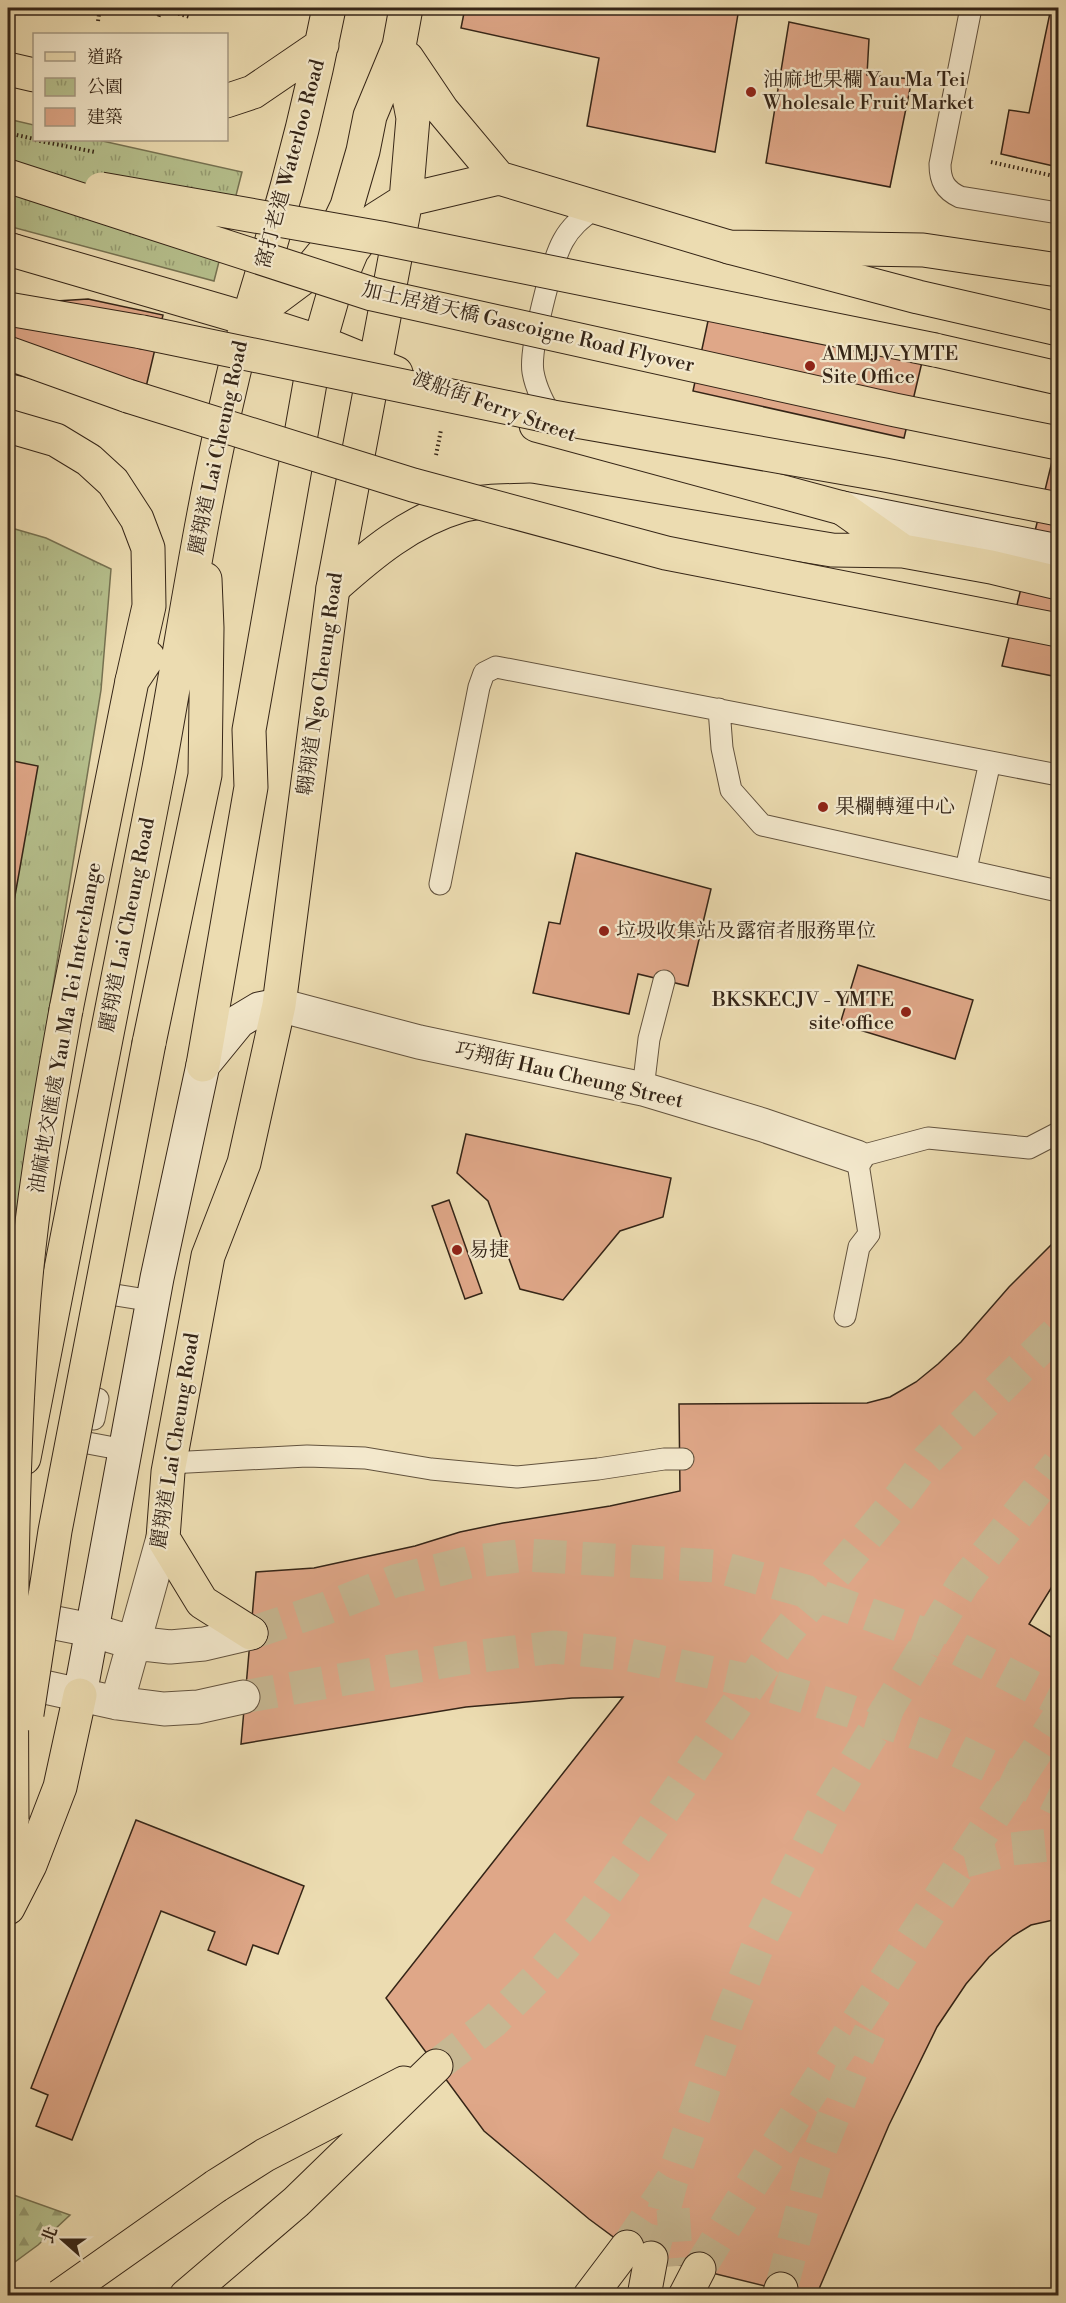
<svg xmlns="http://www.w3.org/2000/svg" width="1066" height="2303" viewBox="0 0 1066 2303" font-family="'Libre Bodoni','Noto Serif TC',serif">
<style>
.forest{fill:url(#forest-firs);stroke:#767252;stroke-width:1.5}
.park{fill:url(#park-tufts);stroke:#767252;stroke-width:1.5}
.building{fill:#dfa788;stroke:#352517;stroke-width:1.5}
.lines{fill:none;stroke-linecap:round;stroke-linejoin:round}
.tertiary-tunnel{stroke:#c7b792;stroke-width:33;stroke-dasharray:33 16;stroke-linecap:butt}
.primary-tunnel{stroke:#c7b792;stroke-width:33;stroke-dasharray:33 16;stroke-linecap:butt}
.trunk-tunnel{stroke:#c7b792;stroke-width:33;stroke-dasharray:33 16;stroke-linecap:butt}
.motorway-tunnel{stroke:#c7b792;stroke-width:33;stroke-dasharray:33 16;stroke-linecap:butt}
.service-casing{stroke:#63533e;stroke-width:23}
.minor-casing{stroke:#63533e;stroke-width:35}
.tertiary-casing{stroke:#63533e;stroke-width:35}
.secondary-casing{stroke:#352517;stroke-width:35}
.primary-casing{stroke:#352517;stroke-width:35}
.trunk-casing{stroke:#352517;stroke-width:35}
.motorway-casing{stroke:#352517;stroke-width:35}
.path{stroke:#352517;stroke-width:4;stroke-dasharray:1.5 3;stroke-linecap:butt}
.service{stroke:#f3e8cc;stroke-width:21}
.minor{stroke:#f3e8cc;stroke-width:33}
.tertiary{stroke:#f3e8cc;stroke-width:33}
.secondary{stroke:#f3e8cc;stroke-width:33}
.primary{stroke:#ecdcb1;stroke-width:33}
.trunk{stroke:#ecdcb1;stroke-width:33}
.motorway{stroke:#ecdcb1;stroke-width:33}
.primary-bridge-casing{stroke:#352517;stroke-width:35;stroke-linecap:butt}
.trunk-bridge-casing{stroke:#352517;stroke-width:35;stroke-linecap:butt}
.primary-bridge{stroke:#ecdcb1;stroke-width:33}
.trunk-bridge{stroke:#ecdcb1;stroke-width:33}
.poi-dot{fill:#8f2418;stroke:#f3e8cc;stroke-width:2}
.labels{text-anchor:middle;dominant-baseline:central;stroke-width:4.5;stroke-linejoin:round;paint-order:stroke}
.poi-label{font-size:20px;fill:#352517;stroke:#f3e8cc;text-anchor:start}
.street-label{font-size:20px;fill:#352517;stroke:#f3e8cc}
</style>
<defs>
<pattern id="forest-firs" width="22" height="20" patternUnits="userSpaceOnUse" patternTransform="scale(1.5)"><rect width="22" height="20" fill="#b6c08d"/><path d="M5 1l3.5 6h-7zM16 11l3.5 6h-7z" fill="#959c72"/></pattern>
<pattern id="park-tufts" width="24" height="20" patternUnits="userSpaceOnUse" patternTransform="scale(1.5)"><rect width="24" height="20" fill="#b6c08d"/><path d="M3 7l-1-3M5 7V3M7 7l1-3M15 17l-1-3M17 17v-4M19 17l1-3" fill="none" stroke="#959c72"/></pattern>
</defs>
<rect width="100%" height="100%" fill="#ecdcb1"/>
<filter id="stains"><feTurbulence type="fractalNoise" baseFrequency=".00333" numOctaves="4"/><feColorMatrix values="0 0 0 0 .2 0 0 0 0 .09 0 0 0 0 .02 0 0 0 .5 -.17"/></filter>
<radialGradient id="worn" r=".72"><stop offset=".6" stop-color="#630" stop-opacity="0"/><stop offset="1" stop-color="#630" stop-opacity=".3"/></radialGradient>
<path class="forest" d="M8 2193 70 2215 38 2245 8 2267Z"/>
<path class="park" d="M8 119 34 125V140H98L242 172 214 281 8 226Z
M8 527 46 538 111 569 101 690 8 1265Z"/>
<path class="building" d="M465 8H739L715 152 587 126 599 58 461 28Z
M1051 8H1058V167L1001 154 1009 110 1029 113Z
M789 22 869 39 867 75 912 79 890 187 766 163Z
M714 293 927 341 904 438 693 391Z
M88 299 163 315 142 404 8 373V304Z
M1058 437V677L1002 666Z
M8 760 38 766 8 935Z
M576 853 711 889 688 986 638 974 629 1014 533 993 549 922 560 924Z
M858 965 973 1000 955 1059 840 1024Z
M466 1134 671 1178 663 1217 620 1231 563 1300 520 1289 488 1201 457 1173Z
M449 1200 482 1293 465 1299 432 1206Z
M1058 1238V1577L1029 1624 1058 1641V1919L1031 1925 1013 1936 989 1957 966 1984 937 2027 889 2125 816 2296H806L651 2258 627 2247 589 2219 484 2131 386 1998 623 1697 572 1698 466 1707 241 1744 256 1572 314 1568 415 1546 460 1532 503 1523 610 1506 680 1491 679 1404 867 1403 890 1397 916 1382 938 1364 961 1342 1009 1287Z
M136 1820 304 1886 278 1954 253 1945 246 1965 208 1950 215 1932 161 1911 72 2140 36 2126 48 2095 31 2088Z"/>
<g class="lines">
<path class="tertiary-tunnel" d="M243 1697 465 1658 554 1647 630 1655 765 1684 896 1726 933 1739 1058 1799"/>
<path class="primary-tunnel" d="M251 1633 324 1609 395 1581 470 1562 526 1555 715 1566 805 1591 943 1641 1058 1700"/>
<path class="trunk-tunnel" d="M965 1861 1011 1849 1058 1844
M436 2066 493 2022 535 1980 584 1924 628 1863 786 1633 900 1497 928 1459 1058 1331
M673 2209 677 2266
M651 2258 672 2180 729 2017 762 1936 826 1810 964 1582 1058 1464
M699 2269C813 2082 939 1902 1058 1718
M781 2289 812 2171 852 2069 870 2032"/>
<path class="motorway-tunnel" d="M627 2247 672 2180"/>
<defs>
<path id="service" d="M971 8 940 164C940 181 945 190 960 197L1058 213
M555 423C546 407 536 390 533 372 529 349 552 261 563 241 571 226 582 218 595 208
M719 709 722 748 731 790 762 825 1058 891
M966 869 990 762
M440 884 479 687 484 673 496 667 1058 775
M643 1089 649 1039 664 981
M103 1293 153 1301
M845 1316 859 1247 869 1234 857 1157 928 1138 1029 1148 1058 1133
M94 1419 98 1399
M77 1441 125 1450
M169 1463 307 1456 365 1458 431 1469 517 1477 598 1469 664 1459H683"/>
<path id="minor" d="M279 1005 419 1042 643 1089 763 1125 857 1157"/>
<path id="tertiary" d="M15 1615 91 1630 134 1643 170 1647 204 1644 251 1633
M8 1679 117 1703 164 1709 198 1707 243 1697
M117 1703 163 1538"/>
<path id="secondary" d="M842 508 1058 551
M80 1695 157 1278 203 1065 239 1021 259 1009 279 1005"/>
<path id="primary" d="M407 58 442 110 499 178
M8 69 34 75
M226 101 253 92 322 45
M8 249 248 319 320 342 396 373
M248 319 303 278 326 250 347 206 363 151 370 116 399 46
M536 425 842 508
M66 1010 132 681 148 657
M149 1043 205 775 207 628 205 579
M203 1065 251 787 249 730 313 366 333 296 352 251 376 219 406 200 499 178 729 247 923 250 1058 270
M24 1458 159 768C183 637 202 505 233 376 243 333 257 292 269 250 293 170 313 89 329 8
M251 1633 202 1602 163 1538 168 1472 208 1256 244 1163 279 1005 333 588 406 200 413 118 399 46 406 8
M8 1882 12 1819"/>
<path id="trunk" d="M729 247 918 297 1058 329
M8 253 14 251
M8 309 142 332
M935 350 1058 378
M8 353 128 396
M8 426 56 440 89 460 113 482 137 519 148 548 149 606 132 681
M842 508 903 551
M333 588C371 554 410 521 461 506 483 500 507 501 530 500L832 550 903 551 991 567 1058 583
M8 1908 30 1865 60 1787 80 1695
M216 2186 265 2155 404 2083
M186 2296 296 2202 436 2066
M644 2296 651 2258
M685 2296 699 2269
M779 2296 781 2289"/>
<path id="motorway" d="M590 2296 627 2247"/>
</defs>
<use href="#service" class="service-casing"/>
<use href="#minor" class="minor-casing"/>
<use href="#tertiary" class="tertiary-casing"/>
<use href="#secondary" class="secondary-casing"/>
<use href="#primary" class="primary-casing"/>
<use href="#trunk" class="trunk-casing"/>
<use href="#motorway" class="motorway-casing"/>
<path class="path" d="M154 8 161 9 158 18
M161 9 190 17
M98 21 100 8
M8 133 34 139
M35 140 95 152
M991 162 1058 177
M436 455 441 430
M8 644V649"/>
<use href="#service" class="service"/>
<use href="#minor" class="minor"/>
<use href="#tertiary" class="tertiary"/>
<use href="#secondary" class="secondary"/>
<use href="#primary" class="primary"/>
<use href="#trunk" class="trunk"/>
<use href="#motorway" class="motorway"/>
<defs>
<path id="primary-bridge" d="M27 1714 55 1531 149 1043
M12 1819C11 1654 10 1489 22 1325 29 1219 47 1115 66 1010"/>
<path id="trunk-bridge" d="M8 176 372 294 895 410 1058 443
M101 189 381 238 935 350
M142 332 553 417 885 475 1058 509
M128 396 413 485 666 553 1058 630
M60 2296 216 2186"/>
</defs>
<use href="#primary-bridge" class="primary-bridge-casing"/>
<use href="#trunk-bridge" class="trunk-bridge-casing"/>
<use href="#primary-bridge" class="primary-bridge"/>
<use href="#trunk-bridge" class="trunk-bridge"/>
</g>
<g class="poi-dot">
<circle cx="751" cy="92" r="6"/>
<circle cx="810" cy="366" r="6"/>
<circle cx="823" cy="807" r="6"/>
<circle cx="604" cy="931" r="6"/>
<circle cx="906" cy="1012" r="6"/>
<circle cx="457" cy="1250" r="6"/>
</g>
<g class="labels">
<g class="poi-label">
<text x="763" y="80">油麻地果欄 Yau Ma Tei<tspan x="763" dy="23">Wholesale Fruit Market</tspan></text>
<text x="822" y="354">AMMJV-YMTE<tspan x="822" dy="23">Site Office</tspan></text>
<text x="835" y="807">果欄轉運中心</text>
<text x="616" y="931">垃圾收集站及露宿者服務單位</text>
<text x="894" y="1000" text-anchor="end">BKSKECJV - YMTE<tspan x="894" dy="23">site office</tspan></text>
<text x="469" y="1250">易捷</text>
</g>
<g class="street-label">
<text transform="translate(291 164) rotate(-75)">窩打老道 Waterloo Road</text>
<text transform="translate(528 328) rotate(13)">加士居道天橋 Gascoigne Road Flyover</text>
<text transform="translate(494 407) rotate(20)">渡船街 Ferry Street</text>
<text transform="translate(219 448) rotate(-78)">麗翔道 Lai Cheung Road</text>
<text transform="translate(321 684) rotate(-82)">翺翔道 Ngo Cheung Road</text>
<text transform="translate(128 925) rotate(-79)">麗翔道 Lai Cheung Road</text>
<text transform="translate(66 1028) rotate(-80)">油麻地交匯處 Yau Ma Tei Interchange</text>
<text transform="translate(569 1076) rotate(13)">巧翔街 Hau Cheung Street</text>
<text transform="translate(176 1441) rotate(-81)">麗翔道 Lai Cheung Road</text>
</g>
</g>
<rect width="1066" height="2303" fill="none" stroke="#ecdcb1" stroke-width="30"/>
<rect x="9" y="9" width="1048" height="2285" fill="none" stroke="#352517" stroke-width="3"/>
<rect x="15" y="15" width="1036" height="2273" fill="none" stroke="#352517" stroke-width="1.5"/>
<rect x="33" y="33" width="195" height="108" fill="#f3e8cc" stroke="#a79a84" stroke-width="1.5"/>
<rect x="45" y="52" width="30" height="9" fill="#ecdcb1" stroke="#a79a84" stroke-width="1.5"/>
<text x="87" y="63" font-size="18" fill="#352517">道路</text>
<rect x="45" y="78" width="30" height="18" fill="url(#park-tufts)" stroke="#a79a84" stroke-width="1.5"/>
<text x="87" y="93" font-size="18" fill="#352517">公園</text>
<rect x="45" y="108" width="30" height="18" fill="#dfa788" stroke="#a79a84" stroke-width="1.5"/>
<text x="87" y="123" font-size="18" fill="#352517">建築</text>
<g transform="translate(63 2240) rotate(291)" stroke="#f3e8cc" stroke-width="4.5" paint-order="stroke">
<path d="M0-4.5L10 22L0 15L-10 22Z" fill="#352517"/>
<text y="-9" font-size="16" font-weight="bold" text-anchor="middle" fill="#352517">北</text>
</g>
<rect width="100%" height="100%" filter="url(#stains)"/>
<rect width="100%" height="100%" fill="url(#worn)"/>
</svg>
